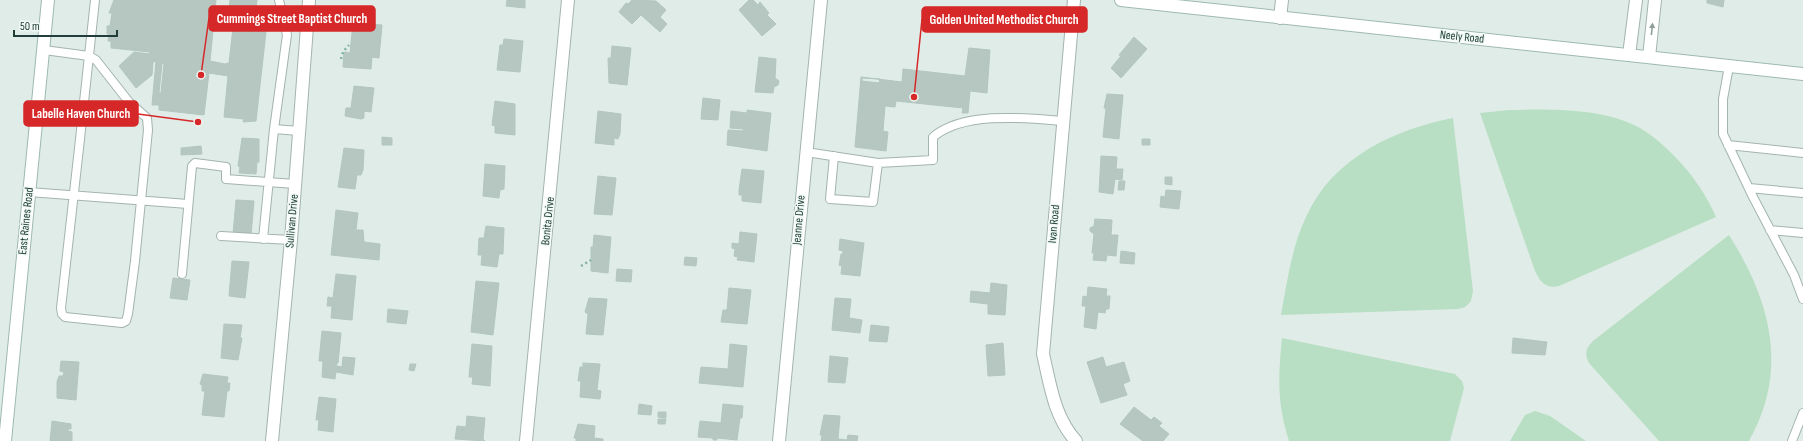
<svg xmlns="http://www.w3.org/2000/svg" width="1803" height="441" viewBox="0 0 1803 441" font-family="'Sofia Sans Condensed',sans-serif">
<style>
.green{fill:#b8dfc3}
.building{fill:#b5c7c0;stroke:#b2c6bf;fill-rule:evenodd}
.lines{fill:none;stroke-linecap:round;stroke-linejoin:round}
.lane-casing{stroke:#a3b4af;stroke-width:10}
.street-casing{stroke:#a3b4af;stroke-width:14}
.secondary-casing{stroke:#9eb9b0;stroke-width:14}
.path{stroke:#7fb2a3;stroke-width:2.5;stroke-dasharray:2 3;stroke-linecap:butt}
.lane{stroke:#fff;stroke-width:8}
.street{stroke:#fff;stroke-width:12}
.secondary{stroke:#fff;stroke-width:12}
.oneway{fill:#909e9b}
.labels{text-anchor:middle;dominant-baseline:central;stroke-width:3;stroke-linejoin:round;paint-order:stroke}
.street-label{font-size:12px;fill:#203e37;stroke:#f1f9f5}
.leader{fill:none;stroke:#d62828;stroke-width:1.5}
.callout-dot{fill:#d62828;stroke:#f1f9f5;stroke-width:1.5}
.callout{fill:#d62828;stroke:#d62828;stroke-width:1.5}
.callout-label{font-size:13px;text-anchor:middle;font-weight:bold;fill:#fff}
</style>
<rect width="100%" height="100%" fill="#e0ece7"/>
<path class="green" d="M1509 110C1550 109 1604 108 1640 128 1655 137 1668 149 1680 162 1695 178 1707 197 1716 217L1559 286C1546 289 1540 282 1535 271L1480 113Z
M1453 118 1473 291 1471 301 1465 307 1458 309 1281 315C1287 282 1292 245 1307 215 1333 158 1395 129 1453 118Z
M1729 235C1771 301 1789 370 1749 441H1659L1589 363C1584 354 1586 348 1593 341Z
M1282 338 1455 374 1462 381 1464 388 1450 441H1289C1277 403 1278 378 1282 338Z
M1535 411 1550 416 1586 441H1510L1525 415Z"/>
<path class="building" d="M216 0 210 61 225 64 229 63 233 28 227 27 230 0H257L254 25H261L260 31 266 32 256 121 243 122 244 119 224 117 228 76 209 73 204 115 159 110V105H152L156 61 153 62 152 75 136 88 119 66 134 52 149 54 150 52 111 48V41H108L109 34H107V26H110L112 13H109L114 0ZM162 63H164L161 93H159Z
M507 0H525V8L506 6Z
M632 0 656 1 666 10 660 17 667 24 660 32 641 15 632 24 619 12 626 3 628 4Z
M749 0H753L758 5 760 2 769 13 767 15 776 24 762 36 739 10Z
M1707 0H1724L1723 7 1707 3Z
M353 23 382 25 379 58 372 57 371 69 343 67 344 52 350 53Z
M1134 37 1147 49 1121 78 1111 68 1121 56 1119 55Z
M504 39 523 41 520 72 497 70 500 45H503Z
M612 46 631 48 627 85 609 83 608 58H611Z
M969 48 990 50 987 93 970 91 968 113H962L963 108 896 101 895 107 885 106 883 131 888 132 886 151 855 147 861 77 902 82 903 69 965 76ZM862 78 880 79 879 83 862 81Z
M759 57 776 59 775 78 779 81 778 85 774 87 773 93 755 92Z
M354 86 374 88 371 112 364 111V118L361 119 345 116 346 108H351Z
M1107 94 1123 95 1119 139 1103 137 1106 108H1104Z
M703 98 720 100 718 120 701 119Z
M495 101 515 104V135L495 133V126L492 125Z
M747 110 771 113 767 151 727 145 728 130 743 131 744 129 730 128 731 111 747 113Z
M598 111 621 114 620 134 618 139 614 138V145L595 143Z
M382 137 392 138V145H382Z
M242 138 259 139V162H257L256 174 239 173 240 167 238 166Z
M1142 139H1150V145H1142Z
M201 146 202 154 181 155V148Z
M344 148 364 150 363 170 361 175H357L355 189 338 187Z
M1101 156 1117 157 1116 169H1123L1122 180 1115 179 1113 194 1099 192Z
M485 164 505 166 504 189 500 190 499 198 483 196Z
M742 169 764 171 761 203 742 201V195H739V190Z
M598 176 616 178 612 215 594 214Z
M1165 177H1172V185L1165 184Z
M1119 181H1125L1124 190H1118Z
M1166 190 1181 191 1179 209 1160 207 1161 196 1165 197Z
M236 200 254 201 251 235 233 234Z
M336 210 358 213 356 230H363L364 242 380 244 379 260 331 255Z
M1095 219 1112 220 1111 235H1118L1116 256 1107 255 1106 261 1093 260 1094 253H1092L1094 234 1090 231V228L1094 226Z
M486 226 504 228 503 254H499L497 267 481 265 482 255H478L479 238H484Z
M740 232 757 234 754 262 737 260 738 257 734 256 735 249 732 248V243L739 244Z
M594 235 611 237 608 273 591 271V247H593Z
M840 239 864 243 860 276 841 274 842 266 839 265 841 254H843V251L839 250Z
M1121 251 1135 253 1134 264 1120 263Z
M685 257 697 258 696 266 684 265Z
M232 261 249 262 245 298 229 296Z
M617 269 632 270 631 282 616 281Z
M336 274 356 276 352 320 331 318 332 306H327L328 297 333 298Z
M173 278 190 280 187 300 170 298Z
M476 281 499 283 493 335 471 332Z
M991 283 1007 285 1005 315 988 314V304L970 302 971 291 990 293Z
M1088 287 1107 289 1106 296H1110L1109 309H1106L1105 313 1098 312 1096 329 1084 327 1086 306H1082L1083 296 1087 297Z
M729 288 751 290 747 324 721 322 723 310H727Z
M589 298 607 299 603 335 586 334 588 314 585 312Z
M835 298 851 299 849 318 862 320 860 333 832 330Z
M388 309 408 311 406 324 387 322Z
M224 324 242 325 240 338H242L238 360 221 358Z
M871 325 889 327 887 342 869 341Z
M322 331 341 333 338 363H337L336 366 342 367 343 357 355 358 353 375 336 372 335 379 322 377 323 361H319Z
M1513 338 1547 342 1545 355 1512 353Z
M1003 343 1005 375 988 376 986 345Z
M472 344 492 346 490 386 472 384 473 377H469Z
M730 344 747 346 743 387 699 383 701 367 728 369Z
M830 356 848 358 845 383 828 382Z
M1103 357 1106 367 1124 362 1130 381 1123 384 1127 395 1101 403 1087 362Z
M61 361 79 362 76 400 57 398V382L59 376H63L64 372 60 371Z
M583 363 600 364 597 390 601 391 600 399 580 397 581 381H578L580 367H583Z
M410 364H416L414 371 409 370Z
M203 374 228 377 227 383H230L229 391H227L224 417 202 415 205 391H202V385L200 384Z
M319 397 336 399 333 432 318 430 319 420H316Z
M639 404 652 406 651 415 638 414Z
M723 404 743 406 742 418H740L737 440 717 438V440H713V438L698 437 700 421 721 423Z
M1134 407 1151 420 1154 417 1162 423 1159 426 1169 434 1163 441H1143L1120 424Z
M658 412H666V418L658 417Z
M824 415 840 416 838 439 847 440 848 435 858 436 857 441H821L822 435H820Z
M467 416 485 418 483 439 485 441 455 439 457 426 466 427Z
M658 419H666L665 424H658Z
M52 421 71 424V429H68V431L72 432V441H50Z
M578 424 595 426 594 438 603 439V441H576V438H574Z"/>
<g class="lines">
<defs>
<path id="lane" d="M279 0 287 35 274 129 299 131
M44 50 89 56 96 60 129 102 147 118 148 130 135 261 128 314 126 321 122 323 65 317 62 314 61 308C73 205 84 103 95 0
M1729 66 1723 99V134L1753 197 1794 275 1803 299
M1728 145 1803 153
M806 152 878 163 873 202 830 199 834 156
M878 163 933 160V137C964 111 1026 118 1063 121
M1749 188 1803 193
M29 192 188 204
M1770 230 1803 233
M221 236 291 240
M263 239 274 129
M182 274 192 166 195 163 226 167V179L295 184
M1792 441 1803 413"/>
<path id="street" d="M1074 0 1043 354C1050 384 1054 417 1076 441
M1280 18 1282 0
M1629 55 1636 0
M1649 57 1655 0
M272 441 291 240 309 0
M526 441 568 0
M779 441 821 0"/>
<path id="secondary" d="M1121 0 1803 74
M5 441 48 0"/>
</defs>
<use href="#lane" class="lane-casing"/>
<use href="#street" class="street-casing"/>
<use href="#secondary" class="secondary-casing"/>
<path class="path" d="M341 59 343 52 349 45
M581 266 591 260"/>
<use href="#lane" class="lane"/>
<use href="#street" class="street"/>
<use href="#secondary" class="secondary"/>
</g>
<defs><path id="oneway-solid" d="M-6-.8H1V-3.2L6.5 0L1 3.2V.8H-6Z"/></defs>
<use class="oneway" href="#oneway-solid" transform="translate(1652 29) rotate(-84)"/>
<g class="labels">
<g class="street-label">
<text transform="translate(1462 37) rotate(6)">Neely Road</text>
<text transform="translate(799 220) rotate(-85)">Jeanne Drive</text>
<text transform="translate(26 221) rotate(-84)">East Raines Road</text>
<text transform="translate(292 221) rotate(-85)">Sullivan Drive</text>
<text transform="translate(548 221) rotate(-84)">Bonita Drive</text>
<text transform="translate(1054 224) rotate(-85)">Ivan Road</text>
</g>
</g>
<path class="leader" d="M201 75L209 18M914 97L922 19M198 122L138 114"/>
<g class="callout-dot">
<circle cx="201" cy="75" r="4"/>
<circle cx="914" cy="97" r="4"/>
<circle cx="198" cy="122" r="4"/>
</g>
<g class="callout">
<rect x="209" y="6" width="166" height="25" rx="4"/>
<rect x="922" y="7" width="165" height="25" rx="4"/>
<rect x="24" y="101" width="114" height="25" rx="4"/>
</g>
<g class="callout-label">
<text x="292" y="23">Cummings Street Baptist Church</text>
<text x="1004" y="24">Golden United Methodist Church</text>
<text x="81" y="118">Labelle Haven Church</text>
</g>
<path d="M14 30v6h103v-6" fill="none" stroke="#203e37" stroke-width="2"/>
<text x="20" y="30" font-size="12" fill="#203e37" stroke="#f1f9f5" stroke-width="3" paint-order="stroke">50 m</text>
</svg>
